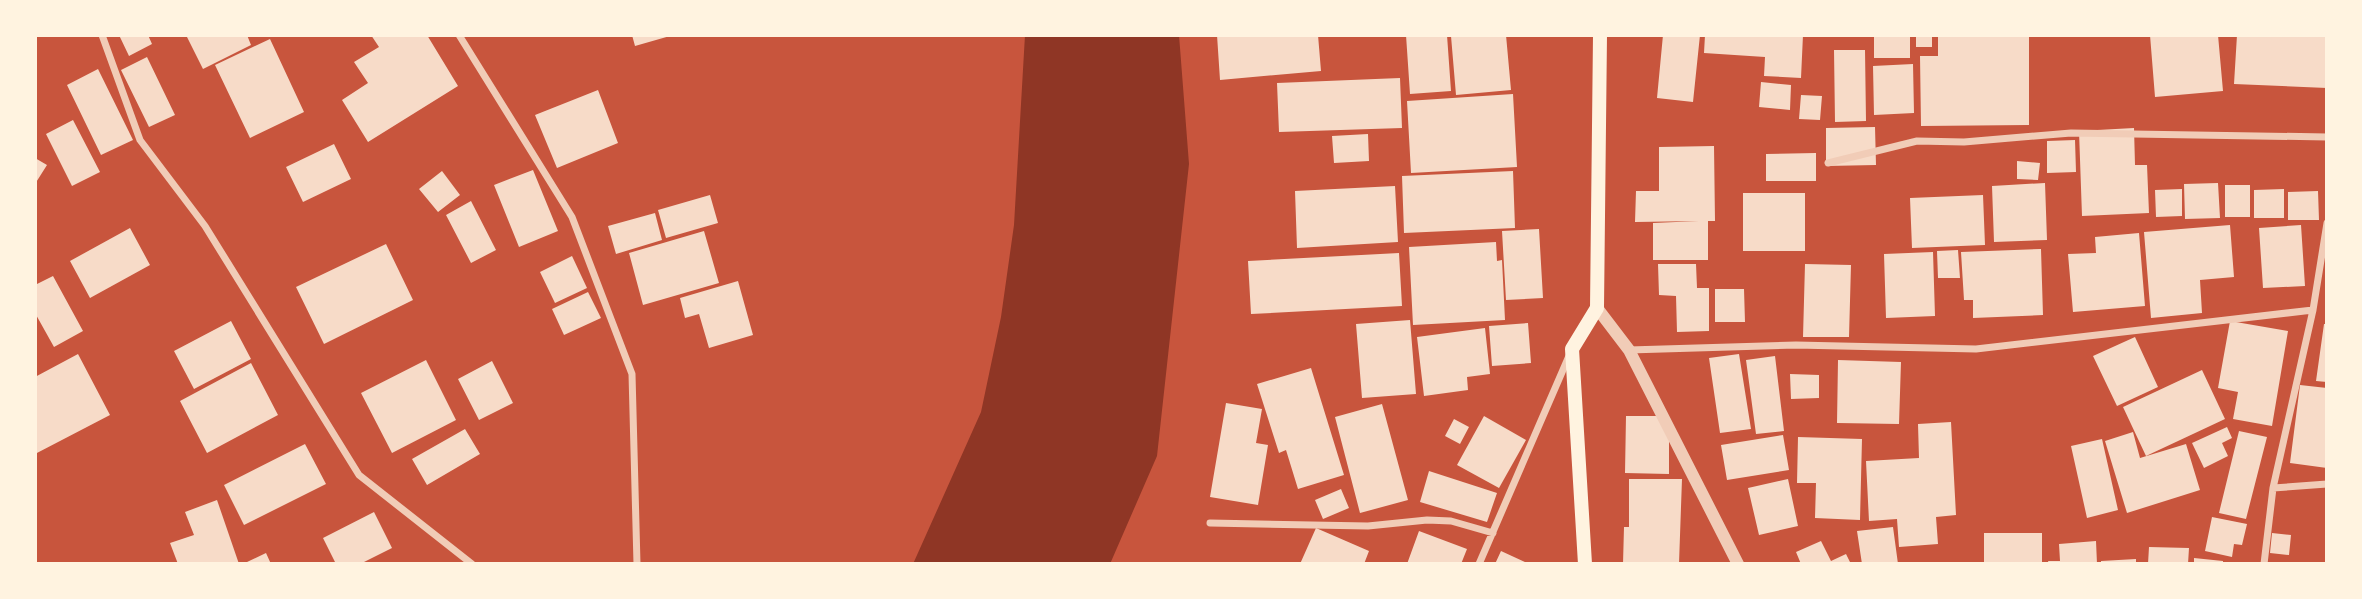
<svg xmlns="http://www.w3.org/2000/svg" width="2362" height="599" viewBox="0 0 2362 599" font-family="'IBM Plex Sans',sans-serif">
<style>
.water{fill:#8f3625}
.building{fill:#f7dbc8}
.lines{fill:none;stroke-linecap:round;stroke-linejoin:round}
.minor{stroke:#f1ccb7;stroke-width:7}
.tertiary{stroke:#f1ccb7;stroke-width:12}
.secondary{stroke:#fff3e0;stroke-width:14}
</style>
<rect width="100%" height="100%" fill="#c8553d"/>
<path class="water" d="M1025 35H1179L1189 164 1157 456 1110 564H913L981 412 1001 317 1014 225Z"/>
<path class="building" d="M119 35H148L152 44 129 56Z
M186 35H247L251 45 203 69Z
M371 35H427L458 86 368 142 342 100 368 83 354 62 379 47Z
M632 35H670V36L635 46Z
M1217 35H1318L1321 71 1220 80Z
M1406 35H1447L1451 91 1410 94Z
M1506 35 1511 90 1456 95 1451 36Z
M1663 35H1700L1693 102 1657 98Z
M1705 35H1803L1801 78 1764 76 1765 57 1704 53Z
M1874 35H1910V58H1874Z
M1916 35H1932V47H1916Z
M1938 35H2029V125L1921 126 1920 56H1938Z
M2150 35H2218L2223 91 2155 97Z
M2237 35H2327V88L2234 84Z
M270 39 304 112 250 138 215 65Z
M1834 50H1865L1866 121 1835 122Z
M147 57 175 115 149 127 121 70Z
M1913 64 1914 113 1874 115 1873 66Z
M98 69 133 140 101 155 67 85Z
M1400 78 1402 128 1279 132 1277 83Z
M1761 82 1791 85 1790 110 1759 107Z
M598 90 618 143 557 168 535 115Z
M1513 94 1517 167 1411 173 1407 101Z
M1801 95 1822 96 1820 120 1799 119Z
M73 120 100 172 72 186 46 134Z
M1875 127 1876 165 1826 166V128Z
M2134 128 2135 165H2147L2149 213 2082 216 2079 131Z
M1368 134 1369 161 1334 163 1332 136Z
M2075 140 2076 172 2047 173V141Z
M334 144 351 179 303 202 286 167Z
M1714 146 1715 221H1708V260H1653V223L1699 221 1635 222 1636 191H1659V147Z
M1816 153V181H1766V154Z
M35 158 47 165 35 184Z
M2017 161 2040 163 2038 180 2017 179Z
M533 170 558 231 519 247 494 185Z
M442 171 460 195 438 212 419 189Z
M1513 171 1515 228 1404 233 1402 176Z
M2045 183 2047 240 1994 242 1992 186Z
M2218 183 2220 218 2185 219 2184 184Z
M2225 185H2250V217H2225Z
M1395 186 1398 242 1297 248 1295 191Z
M2182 189V216L2156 217 2155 190Z
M2284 189V218H2254V190Z
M2318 191 2319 220H2288V192Z
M1743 193H1805V251H1743Z
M710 195 718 223 666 238 658 210Z
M1983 195 1985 245 1912 248 1910 198Z
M471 201 496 250 471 263 446 215Z
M655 213 662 240 616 254 608 226Z
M2230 225 2234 277 2200 280 2202 313 2151 318 2144 232Z
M2301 225 2305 286 2263 288 2259 228Z
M130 228 150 265 90 298 70 261Z
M1539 229 1543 298 1506 300 1502 231Z
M704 231 719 283 643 305 629 253Z
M2139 233 2145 306 2073 312 2068 254 2096 253 2095 237Z
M1496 242 1497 261 1502 260 1505 320 1413 325 1409 247Z
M386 244 413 300 324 344 296 287Z
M2041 249 2043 315 1973 318V300H1964L1961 252Z
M1958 250 1960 278H1938L1937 251Z
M1933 252 1935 316 1886 318 1884 254Z
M1399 253 1402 306 1251 314 1248 261Z
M572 256 587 288 555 303 540 272Z
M1658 264H1696L1697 288H1709V331L1677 332 1676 296 1659 295Z
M1805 264 1851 265 1849 337H1803Z
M53 276 83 331 54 347 35 313V285Z
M738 281 753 335 709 348 699 314 685 318 680 298Z
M1715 289H1744L1745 322H1715Z
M588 292 601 318 564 335 552 309Z
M1410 320 1416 394 1362 398 1356 324Z
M231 321 251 359 194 389 174 351Z
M2230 321 2288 331 2272 426 2233 419 2238 392 2218 388Z
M1528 323 1531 363 1492 366 1489 326Z
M2324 324H2327V382L2316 381Z
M1485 328 1490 374 1467 377 1468 390 1424 396 1417 337Z
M2135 337 2158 387 2117 406 2093 356Z
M78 354 110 415 35 454V422L37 421 35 417V377Z
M1739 354 1751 429 1720 433 1709 358Z
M1775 356 1784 431 1756 434 1746 360Z
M426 360 456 420 392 453 361 393Z
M1838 360 1901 362 1899 424 1837 423Z
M492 361 513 403 479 420 458 379Z
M251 363 278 415 207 453 180 401Z
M1311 368 1344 475 1298 489 1286 450 1279 453 1257 384Z
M2202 370 2225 419 2146 456 2123 407Z
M1790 374 1819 375V398L1791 399Z
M2300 385 2327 388V468L2290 463Z
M1226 403 1262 409 1256 443 1268 445 1258 505 1210 497Z
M1382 404 1408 500 1360 513 1335 417Z
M1484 416 1526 440 1499 488 1457 465Z
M1626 416H1669V474L1625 473Z
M1454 419 1469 427 1460 444 1445 436Z
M1951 422 1956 515 1936 517 1938 544 1899 547 1897 519 1869 521 1866 461 1919 458 1918 424Z
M2227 427 2232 438 2222 443 2228 456 2204 468 2192 443Z
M465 429 480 454 427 485 412 459Z
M2239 431 2267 437 2246 519 2219 513Z
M2133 432 2140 458 2186 444 2200 490 2127 513 2105 441Z
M1783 435 1789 470 1727 480 1721 445Z
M1798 437 1862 439 1860 520 1815 518 1816 483H1797Z
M2102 439 2118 510 2087 518 2071 446Z
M305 444 326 484 244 525 224 485Z
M1429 471 1497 493 1487 522 1420 502Z
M1629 479H1682L1679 564H1623L1624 527H1629Z
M1788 479 1798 526 1759 535 1748 488Z
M1341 489 1349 508 1323 519 1315 500Z
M217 500 239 564H178L170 543 194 535 185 512Z
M374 512 392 548 360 564H336L323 538Z
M2212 517 2247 524 2242 545 2234 544 2232 557 2205 551Z
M1893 527 1898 564H1862L1857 531Z
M1316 528 1369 551 1364 564H1300Z
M1419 531 1467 549 1461 564H1407Z
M1984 533H2042V564H1984Z
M2272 533 2291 535 2289 555 2270 553Z
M1821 541 1831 561 1846 554 1851 564H1801L1796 552Z
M2096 541 2097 564H2049L2048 561H2060L2059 544Z
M2149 547 2189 548 2188 564H2148Z
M1501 551 1529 564H1495Z
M266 553 271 564H248L247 562Z
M2194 558 2223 561V564H2194Z
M2136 559V564H2101V561Z"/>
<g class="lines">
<path class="minor" d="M102 35 140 140 205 226 359 475 472 564
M459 35 572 217 632 374 637 564
M1828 163 1917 141 1964 142 2071 133 2327 137
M1629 350 1796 345 1976 349 2313 310
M2273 488 2327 484
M1210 523 1368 526 1427 520 1451 521 1493 533
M1479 564 1569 356
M2264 564 2273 488 2313 310 2327 223"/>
<path class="tertiary" d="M1597 308 1629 350 1738 564"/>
<path class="secondary" d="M1585 564 1572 349 1597 308 1600 35"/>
</g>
<rect width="2362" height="599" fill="none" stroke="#fff3e0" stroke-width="74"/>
</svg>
